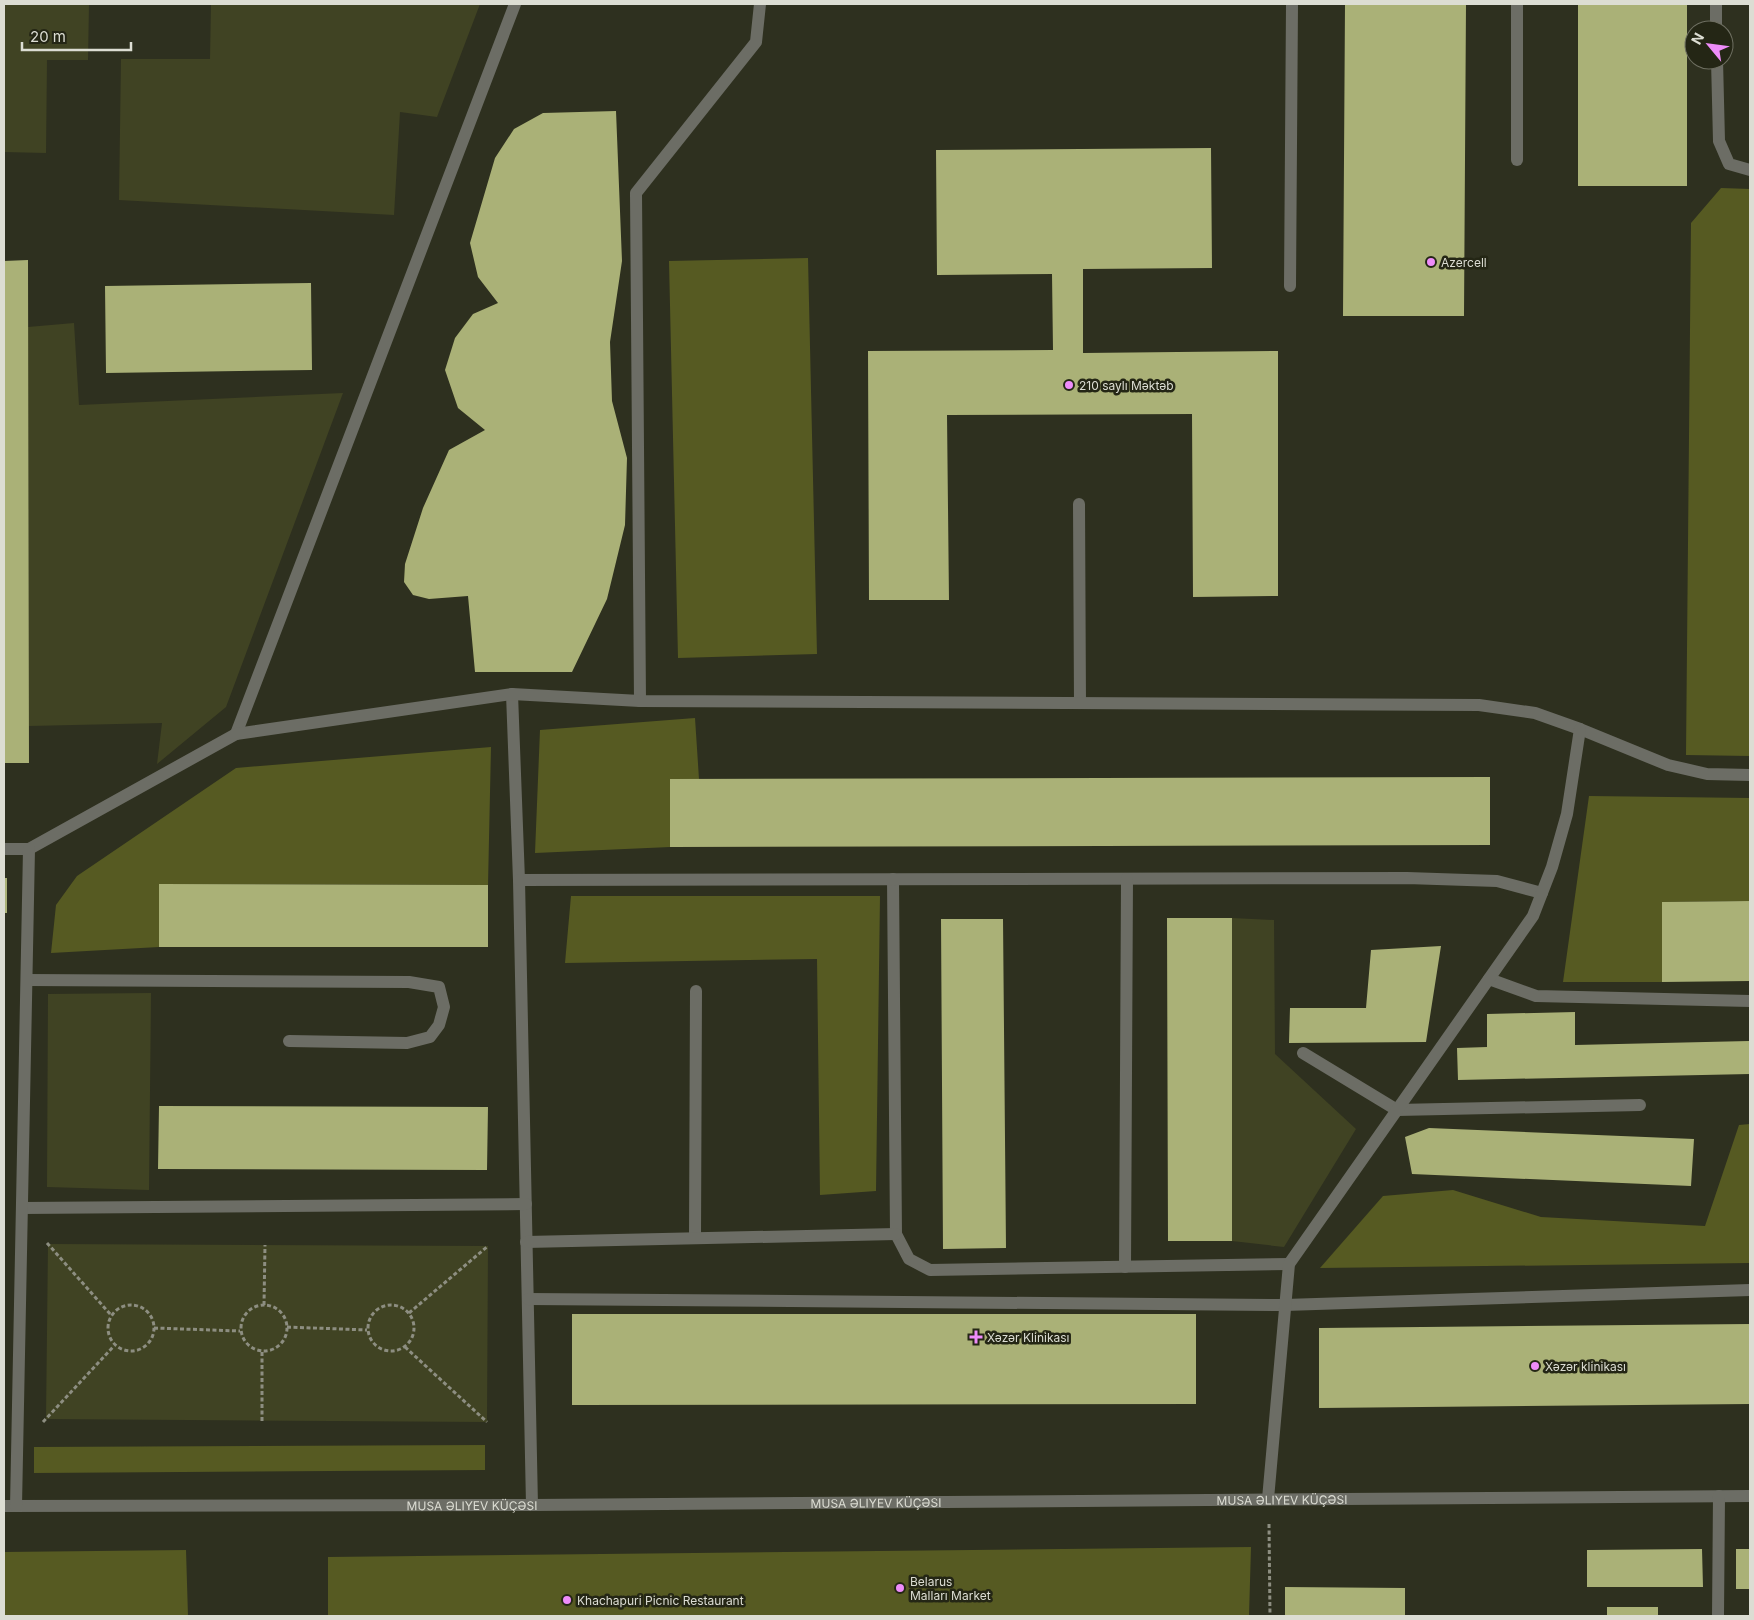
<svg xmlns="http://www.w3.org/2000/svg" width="1754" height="1620" viewBox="0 0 1754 1620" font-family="Inter,sans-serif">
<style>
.green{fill:#404323}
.forest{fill:#565a22}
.building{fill:#aab177}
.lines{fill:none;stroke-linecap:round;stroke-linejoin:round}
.path{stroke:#8d8e81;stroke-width:3;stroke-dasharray:4 2.5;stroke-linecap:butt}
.minor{stroke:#6c6d65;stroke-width:12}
.poi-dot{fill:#ee8cf9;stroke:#242615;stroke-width:2}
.labels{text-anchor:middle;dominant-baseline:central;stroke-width:5;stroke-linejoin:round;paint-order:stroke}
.poi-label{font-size:12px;fill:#dcddd3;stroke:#242615;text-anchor:start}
.street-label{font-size:12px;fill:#dcddd3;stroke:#242615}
</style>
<rect width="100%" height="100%" fill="#2e301f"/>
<path class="green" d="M4 4H89L88 60H47L46 153 4 152Z
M211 4H480L437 117 400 112 394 215 119 200 121 59H210Z
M74 323 79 405 343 393 226 707 157 764 162 723 29 726 28 327Z
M1232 918 1274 920 1275 1054 1356 1129 1284 1247 1232 1241Z
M151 993 149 1190 47 1187 48 994Z
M48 1244 488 1246 487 1422 46 1419Z"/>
<path class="forest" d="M1721 188 1750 189V756L1686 755 1691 223Z
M808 258 817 654 678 658 669 261Z
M695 718 699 779H670V847L535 853 540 730Z
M491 747 488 885 159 884V947L51 953 56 905 77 876 236 768Z
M1589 796 1750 798V901L1662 902V982H1563Z
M571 896H880L876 1191 820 1195 817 959 565 963Z
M1750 1124V1263L1320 1268 1383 1196 1453 1190 1541 1217 1705 1226 1739 1125Z
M485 1445V1470L34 1473V1447Z
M1251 1547 1249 1616H328V1557Z
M186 1550 188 1616H4V1552Z"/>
<path class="building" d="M1345 4H1466L1464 316H1343Z
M1578 4H1687V186H1578Z
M616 111 622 261 610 342 612 401 627 458 625 525 607 599 572 672H475L468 596 429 599 413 595 404 582 405 564 423 508 449 450 485 430 458 408 445 370 455 338 473 314 498 303 478 277 470 243 495 158 514 129 543 113Z
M1211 148 1212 268 1083 269V353L1278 351V596L1193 597 1192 414 947 415 949 600H869L868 351 1053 350 1052 274 937 275 936 150Z
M28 260 29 763H4V261Z
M311 283 312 370 106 373 105 286Z
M1490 777V845L670 847V779Z
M4 878H7V913H4Z
M159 884 488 885V947H159Z
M1750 901V981L1662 982V902Z
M1167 918H1232V1241H1168Z
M941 919H1003L1006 1248 943 1249Z
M1441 946 1426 1042 1289 1043 1290 1008H1366L1371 950Z
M1575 1012V1045L1749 1041 1750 1074 1458 1080 1457 1048 1487 1047V1014Z
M159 1106 488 1107 487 1170 158 1169Z
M1429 1128 1694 1139 1691 1186 1412 1174 1405 1137Z
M572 1314H1196V1404L572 1405Z
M1750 1324V1404L1319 1408V1328Z
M1702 1549 1703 1587H1587V1550Z
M1736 1549H1750V1589H1736Z
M1285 1587 1405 1588V1616H1285Z
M1607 1607H1658V1616H1607Z"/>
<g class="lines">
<path class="path" d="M47 1243 111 1315
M368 1328a23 23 0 1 1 46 0a23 23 0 1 1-46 0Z
M108 1328a23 23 0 1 1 46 0a23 23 0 1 1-46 0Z
M241 1328a23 23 0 1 1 46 0a23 23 0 1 1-46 0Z
M264 1305 265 1245
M409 1313 488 1246
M287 1327 367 1330
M154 1328 240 1331
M405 1347 487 1422
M262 1421V1352
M43 1422 114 1346
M1269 1524 1270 1616"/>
<g class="minor">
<path d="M1716 4V30"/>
<path d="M1717 60 1719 141 1729 164 1750 170"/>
<path d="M1517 160V4"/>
<path d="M1290 286 1292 4"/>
<path d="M1079 504 1080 703"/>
<path d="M512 694 519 880 532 1505"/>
<path d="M640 701 636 193 756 42 760 4"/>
<path d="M236 734 515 4"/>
<path d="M4 849H29L236 734 512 694 640 701 1479 705 1535 713 1580 729 1668 765 1707 774 1750 775"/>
<path d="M893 879 896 1234 909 1259 930 1270 1289 1264"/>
<path d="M519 880 1407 878 1497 881 1542 893"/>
<path d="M1489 979 1536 996 1750 1001"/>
<path d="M27 980 409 982 439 987 444 1007 439 1025 430 1037 407 1043 289 1041"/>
<path d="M1303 1053 1397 1110 1640 1105"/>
<path d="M22 1208 526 1204"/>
<path d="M695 1238 696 991"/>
<path d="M526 1242 896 1234"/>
<path d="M1125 1267 1127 879"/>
<path d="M528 1299 1285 1305 1750 1290"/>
<path d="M1268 1499 1289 1264 1533 916 1552 867 1567 814 1580 729"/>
<path id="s1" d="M4 1506 532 1505 1750 1496"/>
<path d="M16 1506 29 849"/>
<path d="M1718 1616 1719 1496"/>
</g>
</g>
<g class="poi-dot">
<circle cx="1431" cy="262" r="5"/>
<circle cx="1069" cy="385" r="5"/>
<path d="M973.5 1329.5h5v5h5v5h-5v5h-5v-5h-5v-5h5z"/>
<circle cx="1535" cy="1366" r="5"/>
<circle cx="900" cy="1588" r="5"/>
<circle cx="567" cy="1600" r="5"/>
</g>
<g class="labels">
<g class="poi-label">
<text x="1441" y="262">Azercell</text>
<text x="1079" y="385">210 saylı Məktəb</text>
<text x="987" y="1337">Xəzər Klinikası</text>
<text x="1545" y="1366">Xəzər klinikası</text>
<text x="910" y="1581">Belarus<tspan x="910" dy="14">Malları Market</tspan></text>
<text x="577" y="1600">Khachapuri Picnic Restaurant</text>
</g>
<g class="street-label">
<text stroke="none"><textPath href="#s1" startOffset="1278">MUSA ƏLIYEV KÜÇƏSI</textPath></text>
<text stroke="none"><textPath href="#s1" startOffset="872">MUSA ƏLIYEV KÜÇƏSI</textPath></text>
<text stroke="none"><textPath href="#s1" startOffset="468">MUSA ƏLIYEV KÜÇƏSI</textPath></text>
</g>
</g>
<rect width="1754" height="1620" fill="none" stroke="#dcddd3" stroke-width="10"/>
<g transform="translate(1709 45) rotate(299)"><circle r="24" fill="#242615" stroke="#6e6f61"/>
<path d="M0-4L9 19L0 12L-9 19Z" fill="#ee8cf9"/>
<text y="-8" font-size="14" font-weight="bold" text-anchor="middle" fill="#dcddd3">N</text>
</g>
<path d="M22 42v8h109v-8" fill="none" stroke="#dcddd3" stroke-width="2.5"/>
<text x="30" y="42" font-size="15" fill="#dcddd3" stroke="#242615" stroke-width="4" paint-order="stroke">20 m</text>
</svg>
